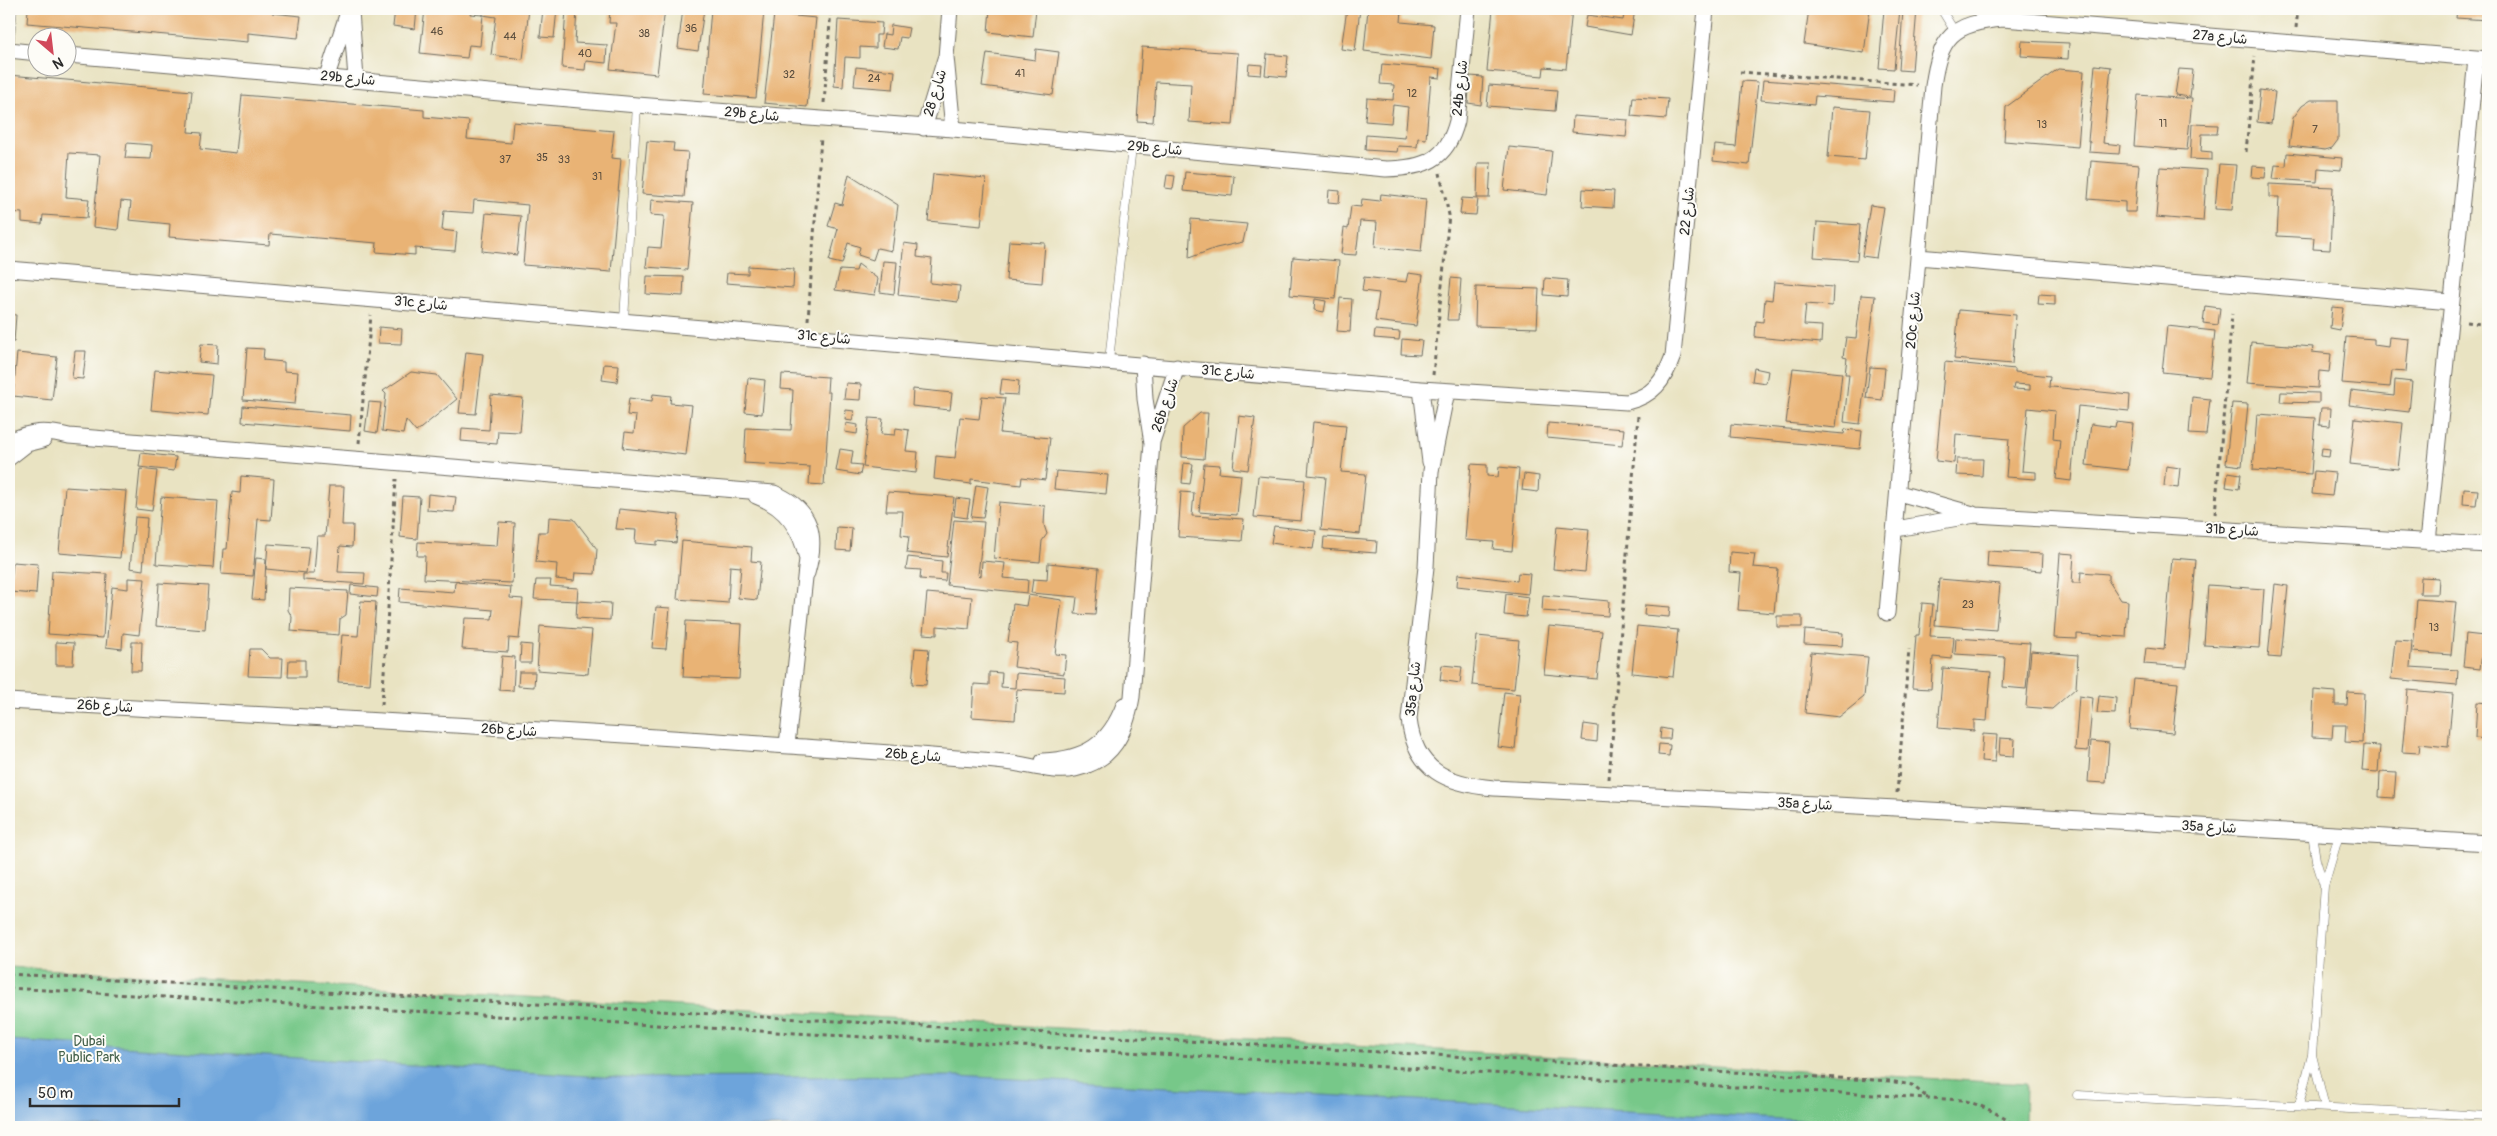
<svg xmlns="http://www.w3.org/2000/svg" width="2497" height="1136" viewBox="0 0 2497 1136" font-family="Pangolin,'Playpen Sans Arabic',sans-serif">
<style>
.green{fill:#77c889;stroke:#517a5a}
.water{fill:#6da4db;stroke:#4c6883}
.building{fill:#e9b374;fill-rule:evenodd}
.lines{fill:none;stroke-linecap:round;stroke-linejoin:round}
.service-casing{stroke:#6e6b60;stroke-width:9}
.minor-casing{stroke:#6e6b60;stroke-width:17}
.path{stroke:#6e6b60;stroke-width:3;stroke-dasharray:4 4;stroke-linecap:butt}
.service{stroke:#fff;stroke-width:8}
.minor{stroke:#fff;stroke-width:15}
.labels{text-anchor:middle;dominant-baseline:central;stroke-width:4;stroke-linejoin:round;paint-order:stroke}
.number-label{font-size:11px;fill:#5a4d3d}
.street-label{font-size:14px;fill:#2b2b2b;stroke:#fdfcf7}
.park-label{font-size:14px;fill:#46624c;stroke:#fdfcf7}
</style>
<rect width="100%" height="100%" fill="#fdfcf7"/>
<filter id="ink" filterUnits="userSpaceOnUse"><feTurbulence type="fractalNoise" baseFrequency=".02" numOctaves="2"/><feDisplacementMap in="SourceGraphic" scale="10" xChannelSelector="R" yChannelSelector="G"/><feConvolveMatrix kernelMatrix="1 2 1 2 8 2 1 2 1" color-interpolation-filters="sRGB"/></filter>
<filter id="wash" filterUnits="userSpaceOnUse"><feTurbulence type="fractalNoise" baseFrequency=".0096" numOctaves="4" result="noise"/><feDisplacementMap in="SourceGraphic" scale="20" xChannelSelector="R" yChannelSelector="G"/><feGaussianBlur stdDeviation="1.12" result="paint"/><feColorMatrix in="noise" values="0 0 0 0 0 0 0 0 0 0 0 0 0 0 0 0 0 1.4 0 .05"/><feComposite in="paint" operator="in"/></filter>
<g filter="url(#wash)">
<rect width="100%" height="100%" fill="#e9e3c2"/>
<path class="green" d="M9 967 2026 1084 2025 1122 2123 1127H9Z"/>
<path class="water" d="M9 1040 619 1078 957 1076 1934 1127H9Z"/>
<g id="blocks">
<path class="building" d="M28 9H273L272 13 301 16 298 38 248 33V42L27 23Z
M395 9H417L415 29 393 26Z
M425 9H471L470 14 483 15 480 46 469 45 467 58 420 53Z
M483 9H529L523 59 491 55 496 17 483 15Z
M543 9H557L554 38 540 37Z
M566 9H577L575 43 607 45 606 63 586 61 585 70 562 68Z
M610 9H665L657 74 610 69 616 23H609Z
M683 9H704L698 51 678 48Z
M711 9 764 10 756 98 704 94Z
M990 9H1036L1033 37 988 32Z
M1347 9H1360L1355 51 1341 49Z
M1368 9 1402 10 1401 22 1434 25 1431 59 1364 51Z
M1493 9H1572L1566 69 1544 67 1543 76 1487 71Z
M1625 9H1635L1631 35 1585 27 1587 15 1623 20Z
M1809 9H1870L1864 53 1804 44Z
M1884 9H1900L1894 69 1879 68Z
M1903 9H1917L1912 71 1899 70Z
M2394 9H2417V12L2394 11Z
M2457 9H2488V20L2456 18Z
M774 14 816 18 807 107 764 103Z
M838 20 882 23 881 35H876V48L860 47V58L845 57 843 87 834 86Z
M891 25 909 28 907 38 900 37 898 49 882 47 884 34 890 35Z
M2022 41 2069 43 2068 59 2021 56Z
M1142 47 1238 53 1233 125 1189 122 1191 84 1156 82 1153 122 1137 121Z
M1036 49 1059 52 1053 95 982 86 987 53 1035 60Z
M1267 54 1288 56 1286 77 1265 75Z
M1249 64 1262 65 1261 75 1248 74Z
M1382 64 1441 69 1440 78 1431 77 1426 139 1418 138 1417 147 1398 146 1397 152 1365 150 1366 135 1405 138 1408 107 1393 105 1391 123 1365 121 1367 98 1393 100 1394 85 1380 84Z
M2095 65 2111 67 2103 143 2120 145 2119 154 2089 152 2090 142 2088 141Z
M856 67 895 71 893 89 854 86Z
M2058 69 2084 71 2078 147 2004 141 2006 107Z
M2179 69 2193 70 2190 97 2175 95Z
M9 75 192 91 188 132 202 133 200 149 236 153 242 95 424 110V117L469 121 467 139 511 143 513 122 614 131 611 158 621 159 611 272 523 265 528 205 474 200 473 213 444 211 442 230 457 232 455 251 415 248V255L376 252 377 243 270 234 269 245 169 237 170 224 129 220 131 202 121 201 118 230 93 227 100 155 69 153 66 197 89 199 87 218 43 215 42 224 22 222V213L9 212ZM127 143 152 145 151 159 125 158Z
M1470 76 1483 77 1481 105 1468 103Z
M1763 80 1894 90 1893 102 1815 96 1814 105 1761 100Z
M1742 81 1758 82 1749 165 1713 161 1715 145 1736 147Z
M1489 85 1557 90 1555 111 1487 106Z
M2260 90 2275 92 2271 124 2257 122Z
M2138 95 2192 99 2187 150 2134 146Z
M1633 97 1668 99 1666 119 1631 116Z
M2311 100H2338V140L2332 148 2325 150 2289 146 2293 118 2302 106Z
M1832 107 1870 110 1865 160 1828 157Z
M1573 116 1628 120 1626 137 1572 132Z
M2192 124 2218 125 2217 134H2202L2201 151 2212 152V160L2190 159Z
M647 141 674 143 673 151 688 152 684 197 642 194Z
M1509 147 1552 151 1547 195 1504 190Z
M2287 153 2342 158 2341 170 2318 168 2317 182 2273 179 2275 165 2286 166Z
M2091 161 2139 165 2135 212H2125V202L2088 199Z
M1478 163H1491L1489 198H1477Z
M2219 164 2236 165 2232 210 2215 209Z
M2253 166 2266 167 2265 178 2252 177Z
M2160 167 2207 170 2203 221 2156 217Z
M1185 172 1234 176 1232 196 1183 191Z
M849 174 898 205 892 251 877 248 873 260 858 255 860 247 848 243 842 264 829 261 838 229 828 226 835 203 842 205Z
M933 174 986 179 981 226 928 221Z
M1167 175 1175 176 1173 189 1165 188Z
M2269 184 2333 187 2330 250 2313 249 2314 238 2277 236 2279 197H2269Z
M1583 189 1614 191 1613 208 1582 206Z
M1329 190 1340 191 1339 203 1328 202Z
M1381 194 1426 199 1421 252 1375 247 1377 222 1360 221 1356 255 1341 254 1344 228 1348 229 1351 206 1361 207 1362 199 1380 201Z
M1462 198 1478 199 1476 215 1460 214Z
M651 200 693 203 687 270 646 267 648 247 661 248 664 220V216L650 215Z
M1870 205 1884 207 1876 258 1862 256Z
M486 213 521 216 517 255 482 251Z
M1191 219 1247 224 1243 242 1216 248 1189 258Z
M1817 222 1860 225 1857 260 1814 257Z
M1009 241 1045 243 1042 283 1006 280Z
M904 243 918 245 917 257 932 259 930 283 960 286 958 302 898 295Z
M1293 257 1339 261 1335 299 1290 295Z
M883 261 897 262 894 294 880 292Z
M858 264 878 279 875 295 835 290 840 270 856 271Z
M748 266 794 269 793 288 726 283 727 273 748 274Z
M1408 273 1423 275 1416 326 1375 321 1379 293 1362 291 1364 277 1406 282Z
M647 276 684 277 683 296 646 294Z
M1451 278 1461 279 1458 320H1447Z
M1545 278 1568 280 1567 297 1544 295Z
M1774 282 1833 287 1832 306 1806 304 1804 325 1822 326 1821 343 1755 337 1756 321 1763 322 1765 299 1772 300Z
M1476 287 1539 289 1537 328 1475 326Z
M2039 294 2055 295V305L2038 304Z
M1861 295 1875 296 1860 424 1844 422 1849 374H1845L1847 358 1843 357 1846 337 1856 338Z
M1340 298 1352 299 1350 332 1337 331Z
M1315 299 1326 301 1324 312 1314 310Z
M2205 306 2220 308 2218 325 2203 323Z
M2332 307 2343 308 2340 330 2330 328Z
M1959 310 2016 315 2012 364 1954 359Z
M9 314 16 315 14 342H9Z
M2167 326 2215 331 2210 377 2162 372Z
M379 327 402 329 401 344 378 343Z
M1375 330 1400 332 1399 340 1374 338Z
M2346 337 2374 339V345L2388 347 2389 337 2409 339 2406 372 2392 371 2390 387 2342 383Z
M1402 339 1422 341 1420 355 1401 354Z
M2251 342 2313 347 2312 352 2331 354 2329 372 2319 371 2318 388 2247 383Z
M201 344 218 345 217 364 199 362Z
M247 348 264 349 263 360 284 362V371L298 372 295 404 243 400Z
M75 351H86L83 379 72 378Z
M466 352 483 354 476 414 459 413Z
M17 353 57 357 52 400 13 396Z
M1945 362 2015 369V372L2050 376 2049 387H2052L2130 395 2129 411 2078 406 2071 481 2056 479 2060 440 2053 439 2055 411 2028 408 2022 471 2036 472V479L2006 477 2009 439 1956 434 1954 463 1936 461ZM2014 384 2030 385V390L2013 389Z
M604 364 619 365 617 382 602 380Z
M1870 367 1885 368 1882 400 1866 398Z
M1754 368 1768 371 1766 383 1752 381Z
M1793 368 1842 373 1836 428 1786 423Z
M155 370 212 375 208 415 151 410Z
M411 372 437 375 457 399 416 432 406 420 403 434 382 431 386 394 383 391Z
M782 374 828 377 827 392H830L824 485 809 484 810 467 744 463 746 428 791 430 793 390 781 389Z
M748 378 765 380 762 414 745 412Z
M1002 379 1019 381 1018 395 1000 394Z
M2395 380 2412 382 2409 412 2349 405 2351 391 2394 396Z
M846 383 861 384 860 400 844 399Z
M913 389 952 393 950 410 912 406Z
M2281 392 2319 393V403L2280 402Z
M653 394 671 396 670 403 692 405 686 455 623 448 625 432 634 433 636 416 627 415 629 398 652 401Z
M491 395 523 398 520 432 498 431 497 444 461 441 462 428 489 430Z
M982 396 1005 398 1000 433 1050 438 1045 480 1022 477 1021 485 971 479V484L934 479 936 456 955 458 960 417 979 419Z
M2192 397 2210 399 2206 435 2189 434Z
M369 402 381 403 377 433 365 431Z
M2232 403 2248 404 2242 466 2226 464Z
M243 406 351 415 350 431 242 422Z
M2321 408H2331L2330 426 2319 425Z
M846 410 854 411 852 421 845 420Z
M1200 413H1208L1204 459 1182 457 1183 428Z
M2257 414 2315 418 2311 474 2253 470Z
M1239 416 1255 418 1248 470 1233 468Z
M869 418 883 419 881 434 895 435 896 428 909 430 906 451 918 452 916 473 863 467Z
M2355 418 2403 423 2398 469 2350 464Z
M1313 422 1346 425 1341 472 1366 474 1360 534 1321 530 1326 477 1308 475Z
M2116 422 2133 424 2128 470 2086 465 2091 424 2115 427Z
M846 423 858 425 857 434 845 432Z
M1548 423 1624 429 1622 445 1547 438Z
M1731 424 1844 434 1845 429 1862 431 1860 449 1730 437Z
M2322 448 2330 449 2329 457 2321 456Z
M840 449 853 451 851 464 862 465 860 475 836 471Z
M141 453 176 457 174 471 139 467Z
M1957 459H1983L1982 476 1956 475Z
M1184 463 1193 464 1190 484 1182 483Z
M1204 464 1220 465 1219 473 1241 475 1237 515 1199 512Z
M1471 464 1487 465V476L1498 477 1499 467 1519 469 1512 551 1493 549 1494 542 1465 540Z
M2166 466 2180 468 2178 488 2164 486Z
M140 469 157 471 152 511 136 509Z
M1056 471 1108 475 1106 494 1054 489Z
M2314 471 2335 473 2332 496 2312 494Z
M2228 472 2241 474 2239 489 2226 487Z
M1524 474 1539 476 1538 492 1522 490Z
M241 476 274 479 271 520 258 519 253 576 221 574 223 549H227L232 492 240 493Z
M1258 476 1305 480 1301 521 1254 517Z
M976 485 988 487 983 518 971 517Z
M329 486H344L342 525H353L352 547 340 546 338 572 365 573 364 584 303 580V574H314L317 536H325Z
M65 487 126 491 120 558 59 553Z
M2464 489 2478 490 2476 505 2463 504Z
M888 492 954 497 947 557 907 553 909 536 901 535 903 511H886Z
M1181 492 1194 493 1192 516 1244 519 1242 541 1178 537Z
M428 494 456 497 454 512 427 510Z
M403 496 420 497 417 539 400 537Z
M161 497 218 501 213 568 156 564Z
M956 498 970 500 967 518 954 516Z
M999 502 1045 506 1044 525 1047 534 1042 541 1040 562 994 558Z
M619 509 679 515 676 543 657 541V545L635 543 636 530 616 529Z
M135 517 147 518 143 570 130 568Z
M549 517 574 519 597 549 595 574 575 573 574 581 556 579 557 564 536 562 539 532H548Z
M954 520 984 522 978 575 981 576 982 561 1005 563 1003 578 1028 580 1027 593 947 585Z
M499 522 515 523 512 583 424 579 425 556H417L418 542 497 546Z
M1274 526 1316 531 1313 549 1271 543Z
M1557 526 1589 529 1585 572 1553 569Z
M837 527 852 528 850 551 836 550Z
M1324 537 1377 541 1376 553 1323 549Z
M682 541 752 547 751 561 761 562 757 600 738 598 741 567 730 566 728 603 677 599Z
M268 544 309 547 306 573 266 569Z
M1988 551 2043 554 2042 571 1987 567Z
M1730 552 1755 554 1753 567 1778 569 1774 613 1738 610 1741 573 1729 572Z
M2060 553 2074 554 2072 583H2080L2081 572 2108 574V580L2121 600 2128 601 2126 637 2077 634V639L2054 638Z
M908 557 942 561 941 573H946L945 581 920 579 921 570 906 569Z
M256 558 266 559 264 600 252 599Z
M2172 558 2196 560 2187 667 2144 664 2146 648 2164 650Z
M13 562 38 564 36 594 10 592Z
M1048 563 1099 568 1095 615 1075 614 1077 597 1031 593 1033 579 1047 580Z
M52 571 107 574 103 638 48 634Z
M1518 573 1530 574 1528 594 1457 586 1458 574 1517 581Z
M2421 577 2439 578 2438 594H2420Z
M128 578 145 579 139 635 123 633 122 649 106 647 112 587 128 589Z
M1939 579 2000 584 1996 630 1935 625Z
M536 580H551L550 586 578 588 577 601 534 599Z
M455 582 511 587 510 598 523 599 519 639 509 638 508 652 462 649 465 618 492 619 493 610 399 602 400 588 454 592Z
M159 583 208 586 205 630 156 626Z
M2275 584 2288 586 2281 658 2268 657Z
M351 585 378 588 377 597 350 594Z
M2208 585 2264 589 2260 648 2204 645Z
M289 588 348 591 346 615 340 619 339 635 291 631 292 617 288 610Z
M927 593 972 597 969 629 937 626V635L923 634Z
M1506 594 1529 597 1526 617 1504 615Z
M1028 595 1062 600 1055 654 1066 655 1064 674 1014 667 1017 643 1008 642 1013 604 1026 606Z
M1543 595 1609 601 1608 616 1542 611Z
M2417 599 2456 602 2451 655 2413 652Z
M361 601 376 602 370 684 338 682 342 635 358 636Z
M577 601 611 603 610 620 576 618Z
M1922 603 1933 604 1930 636 1954 637 1952 659 1933 657 1931 689 1912 688 1916 635H1919Z
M1645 605 1670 607 1669 617 1644 615Z
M656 607 670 608 666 649 652 648Z
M1777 616H1802V627H1777Z
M686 621 742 624 739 679 683 677Z
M540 626 592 630 588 674 537 670Z
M1549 626 1602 631 1597 679 1544 674Z
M1637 626 1678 630 1673 677 1632 673Z
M1805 630 1843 633 1842 646 1804 644Z
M2466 634 2484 636 2480 669 2463 667Z
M1477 636 1519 640 1514 689 1472 685Z
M1956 638 2030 643 2026 689 2003 687 2005 657 1955 654Z
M2395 640 2412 641 2410 667 2458 670 2457 685 2391 679Z
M56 642 74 643 73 665H56Z
M132 642H142L141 671H131Z
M521 644 532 645 531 663H520Z
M915 648 929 649 926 685 912 684Z
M250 649H261L270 658H283L282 677 248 676Z
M2031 651 2078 655 2076 688 2052 709 2026 707Z
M1811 652 1868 657 1864 697 1839 717 1805 713Z
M502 656 515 657 513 691 499 690Z
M289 660H305V677H288Z
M1442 665 1462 667 1460 683 1440 680Z
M1943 668 1991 672 1987 721 1974 720V731L1938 728Z
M519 672H535L534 687 518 686Z
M989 672 1002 673 1001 687 1015 688 1016 673 1065 677 1064 692 1017 689 1015 720 972 717 974 684 989 685Z
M2134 679 2178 683 2173 733 2129 729Z
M2314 690 2335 692V705H2347L2348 692 2364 693 2362 743 2345 742 2346 725H2333L2332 738 2312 737Z
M2408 690 2453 694 2448 747 2420 744 2419 753 2402 752Z
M1504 692 1520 694 1515 749 1498 747Z
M2079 696 2093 698 2088 751 2075 750Z
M2099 696 2116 698 2115 714 2097 713Z
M2477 702 2488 703V739L2475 738Z
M1584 724 1598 726 1597 742 1582 740Z
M1661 728 1671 730 1670 739H1660Z
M1983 734 1997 735 1995 762 1981 761Z
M2000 738 2015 739 2014 756 1999 755Z
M2091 741 2109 743 2106 783 2088 782Z
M1659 744 1670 745 1669 756 1658 755Z
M2364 745 2380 746 2378 772 2362 771Z
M2380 772 2396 773 2394 798 2379 797Z"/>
</g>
</g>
<g filter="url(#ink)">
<use href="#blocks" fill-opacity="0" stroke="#6e6b60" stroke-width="1"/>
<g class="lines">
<defs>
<path id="service" d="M1941 9 1955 32
M9 48 13 9
M624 320 637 105
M1109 361 1132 146
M2312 833 2316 860 2324 886
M2312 1055 2325 1107
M2077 1095 2488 1116
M2299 1105 2312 1055 2324 886 2339 835"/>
<path id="minor" d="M950 9 946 57 953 129
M351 11 356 79
M9 50 38 53
M68 55 637 105 953 129 1386 169C1424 168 1447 161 1457 121L1468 9
M327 76 349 9
M924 128 945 59
M1918 257 2451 302
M9 269 1421 389 1627 402C1653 396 1664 381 1673 356L1706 9
M1421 389 1430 462
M1447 391 1431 471 1426 567 1409 719C1415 771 1447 784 1494 788L1896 808 2488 843
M9 441C32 431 44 430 69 436L774 493C812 509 818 536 807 573
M1152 442 1177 367
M9 458 27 444 43 440
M1899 493 1973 514
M756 496C786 507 801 529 807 559L787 745
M1896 529 1975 515 2488 545
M2428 542 2476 59
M1887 613 1933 86C1940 37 1952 23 2003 19L2488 59
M9 701C269 716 529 727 789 746 861 751 933 755 1005 762 1028 764 1053 774 1075 769 1113 761 1126 732 1132 697L1152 443 1145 399 1143 364
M1043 761C1085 759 1109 745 1124 705"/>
</defs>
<use href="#service" class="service-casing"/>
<use href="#minor" class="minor-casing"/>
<path class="path" d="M2296 28 2298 9
M1740 72 1917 85
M824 103 831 9
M2246 152 2255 56
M808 320 821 137
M2467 322 2488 325
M1433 375 1449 215 1440 173
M359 443 371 315
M2215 514 2232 314
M382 705 396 479
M1609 779 1638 416
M1897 793 1909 649
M9 974 1890 1081 1912 1085 1929 1099
M9 988 1963 1100C1983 1106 1999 1113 2016 1127"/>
<use href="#service" class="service"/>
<use href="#minor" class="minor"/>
</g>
</g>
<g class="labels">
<g class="number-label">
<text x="691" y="28">36</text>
<text x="437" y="31">46</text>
<text x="644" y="33">38</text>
<text x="510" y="36">44</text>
<text x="585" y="53">40</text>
<text x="1020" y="73">41</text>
<text x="789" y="74">32</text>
<text x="874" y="78">24</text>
<text x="1412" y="93">12</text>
<text x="2163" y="123">11</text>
<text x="2042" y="124">13</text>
<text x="2315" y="129">7</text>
<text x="542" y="157">35</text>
<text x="505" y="159">37</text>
<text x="564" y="159">33</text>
<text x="597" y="176">31</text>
<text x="1968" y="604">23</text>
<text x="2434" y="627">13</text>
</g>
<g class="street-label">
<text transform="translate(2220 37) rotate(5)">27a شارع</text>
<text transform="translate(348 78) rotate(5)">29b شارع</text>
<text transform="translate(1460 88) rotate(-84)">24b شارع</text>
<text transform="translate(935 93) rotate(-73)">شارع 28</text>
<text transform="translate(752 114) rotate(5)">29b شارع</text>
<text transform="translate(1155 148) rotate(5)">29b شارع</text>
<text transform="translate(1687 211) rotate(-84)">شارع 22</text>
<text transform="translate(421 303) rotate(5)">31c شارع</text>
<text transform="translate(1913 320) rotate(-85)">20c شارع</text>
<text transform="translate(824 337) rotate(5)">31c شارع</text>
<text transform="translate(1228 372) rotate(5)">31c شارع</text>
<text transform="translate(1165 405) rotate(-71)">26b شارع</text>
<text transform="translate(2232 530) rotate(3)">31b شارع</text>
<text transform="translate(1413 689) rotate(-84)">35a شارع</text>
<text transform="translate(105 706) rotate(3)">26b شارع</text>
<text transform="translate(509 730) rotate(3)">26b شارع</text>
<text transform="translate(913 755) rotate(4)">26b شارع</text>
<text transform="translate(1805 804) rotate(3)">35a شارع</text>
<text transform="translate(2209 827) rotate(3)">35a شارع</text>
</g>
<g class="park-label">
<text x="89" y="1041">Dubai<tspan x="89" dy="16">Public Park</tspan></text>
</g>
</g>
<rect width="2497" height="1136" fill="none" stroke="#fdfcf7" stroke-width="30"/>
<g transform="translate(52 52) rotate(152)"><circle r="24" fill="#fdfcf7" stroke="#a9a8a5"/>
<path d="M0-4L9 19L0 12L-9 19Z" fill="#d1495b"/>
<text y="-8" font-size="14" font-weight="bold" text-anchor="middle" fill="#2b2b2b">N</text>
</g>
<path d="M30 1098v8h149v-8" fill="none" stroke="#2b2b2b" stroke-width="2.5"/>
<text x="38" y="1098" font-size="15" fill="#2b2b2b" stroke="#fdfcf7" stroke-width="4" paint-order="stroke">50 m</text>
</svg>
